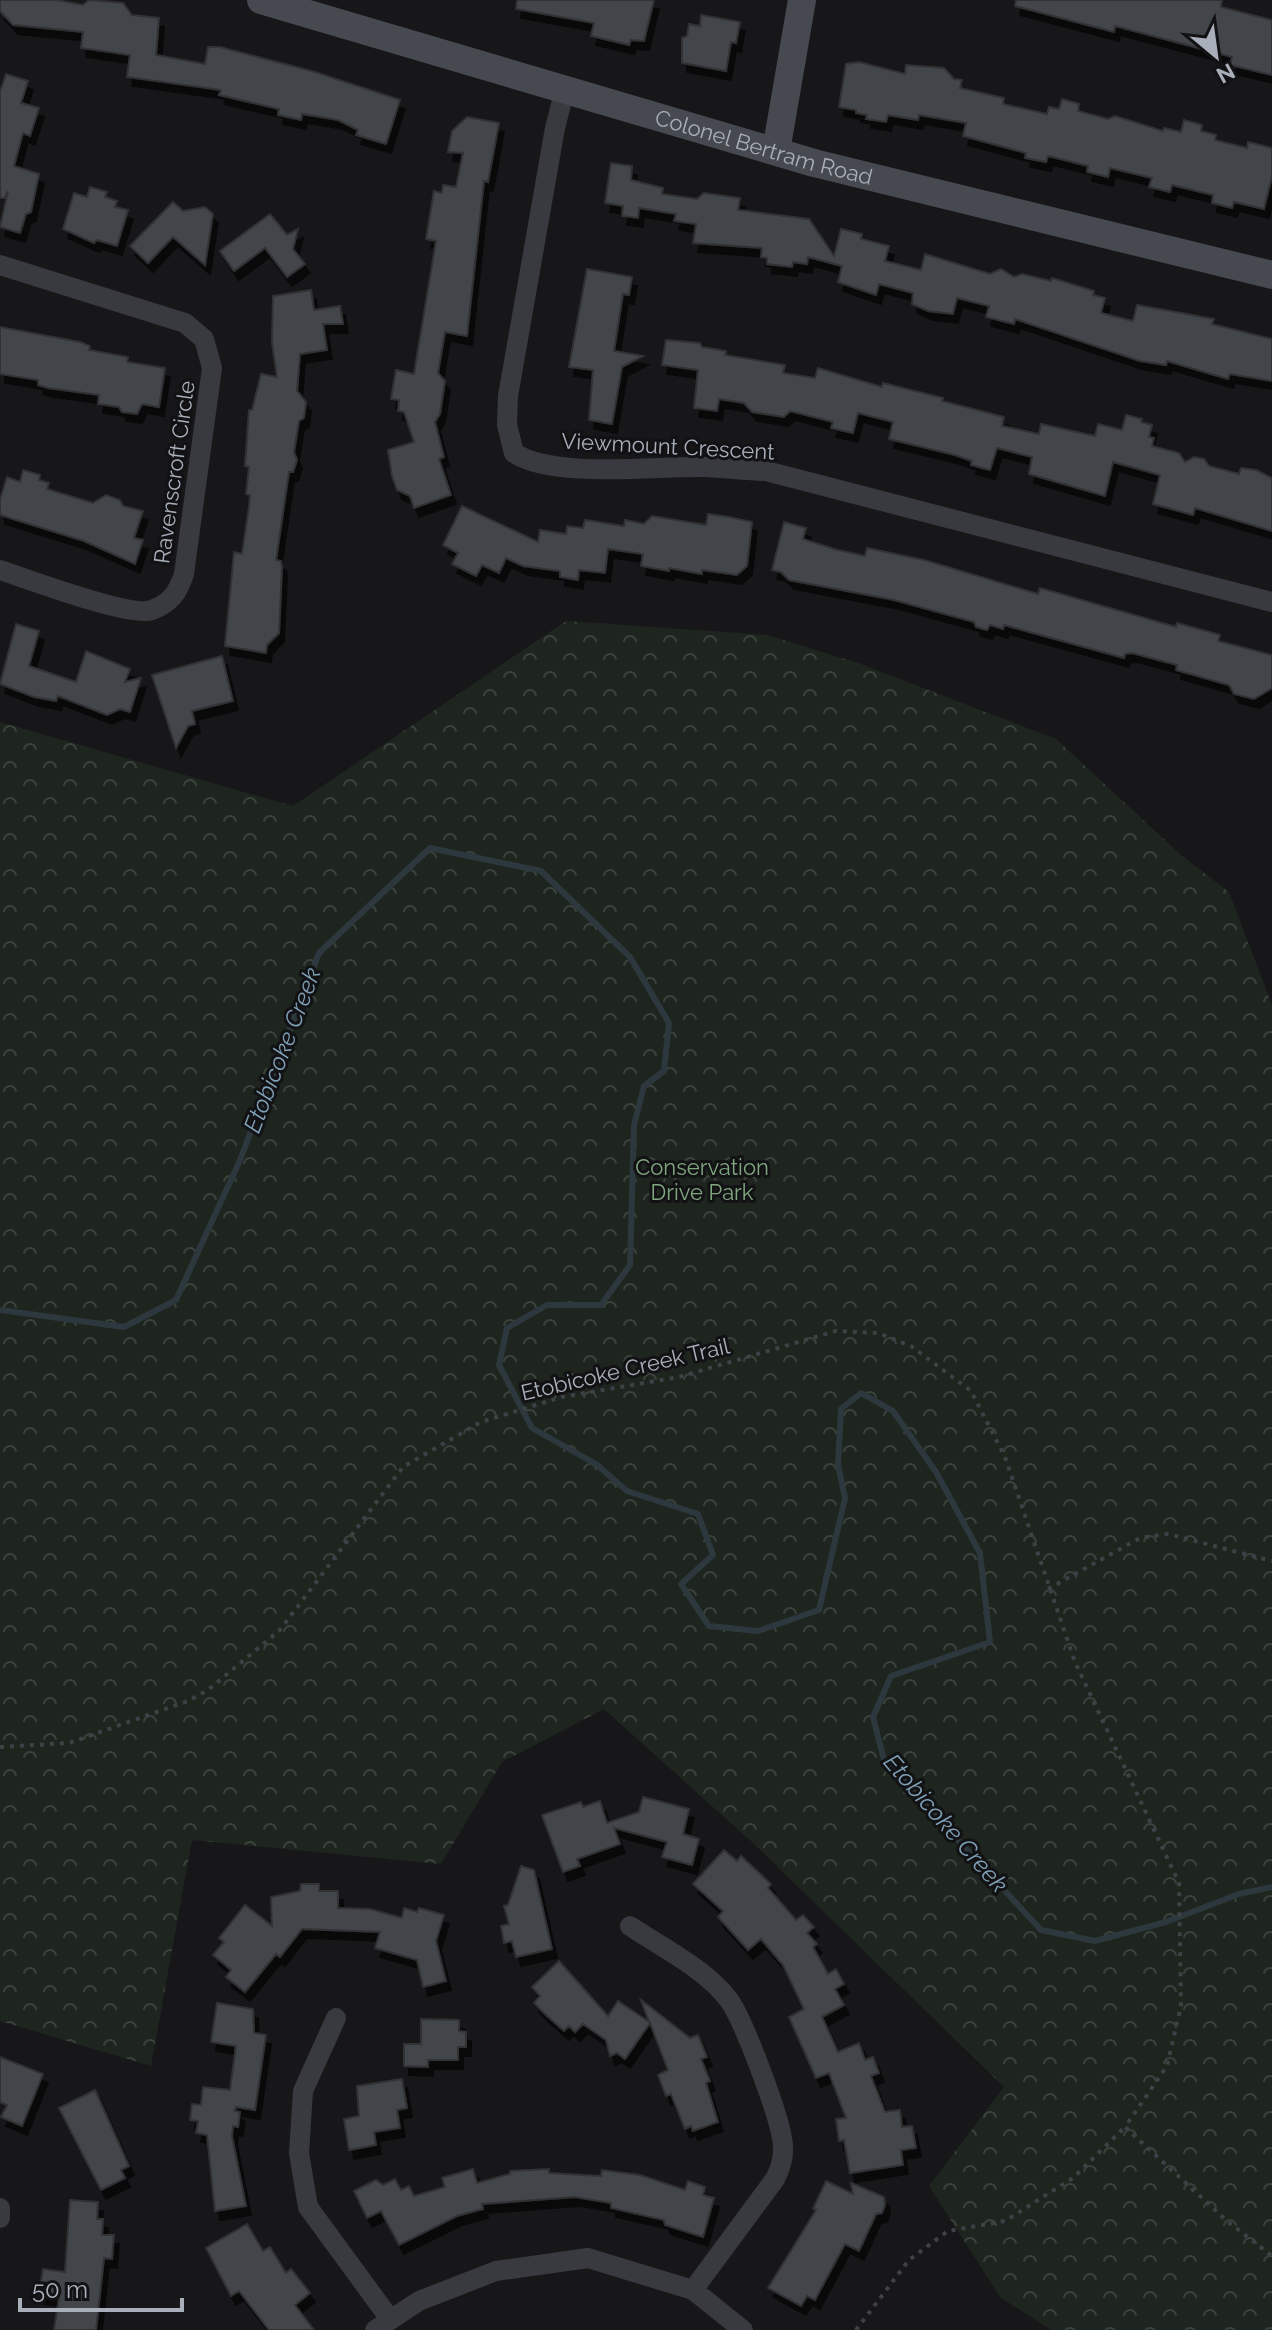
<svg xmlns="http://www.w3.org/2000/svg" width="1272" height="2330" viewBox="0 0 1272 2330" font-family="Raleway,sans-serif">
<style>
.park{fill:url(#park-crowns)}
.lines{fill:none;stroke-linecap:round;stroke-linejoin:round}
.stream{stroke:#2d383e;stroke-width:6}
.building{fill:#43454a;stroke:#313236;stroke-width:2;filter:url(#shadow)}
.path{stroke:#3e4146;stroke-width:4;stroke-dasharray:4 6;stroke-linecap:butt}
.street{stroke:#383a3f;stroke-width:20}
.secondary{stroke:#46494f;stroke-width:28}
.labels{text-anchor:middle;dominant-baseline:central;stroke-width:6;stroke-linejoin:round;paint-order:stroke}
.street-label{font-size:22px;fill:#a9afba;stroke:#121215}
.park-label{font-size:22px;fill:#80a67f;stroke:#121215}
.water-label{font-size:24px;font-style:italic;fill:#7fa0b6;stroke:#121215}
</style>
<defs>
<pattern id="park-crowns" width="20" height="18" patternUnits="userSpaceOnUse" patternTransform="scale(2)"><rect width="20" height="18" fill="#1d251e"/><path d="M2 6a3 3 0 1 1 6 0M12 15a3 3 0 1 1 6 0" fill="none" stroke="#3b423d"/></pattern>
<filter id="shadow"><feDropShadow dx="5" dy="9" stdDeviation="0" flood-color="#0009"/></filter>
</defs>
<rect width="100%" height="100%" fill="#17171a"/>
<path class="park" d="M566 621 767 635 858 663 1056 739 1181 855 1229 892 1272 1005V2330H1051L1000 2297 929 2186 1004 2087 752 1842 604 1709 502 1762 441 1864 192 1840 151 2066 0 2021V722L293 806Z"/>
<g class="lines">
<path class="stream" d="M0 1310 124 1327 176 1300 240 1160 319 953 430 848 541 871 630 957 669 1023 664 1071 644 1086 634 1125 630 1265 601 1305H547L507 1328 499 1365 532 1428 596 1464 627 1491 698 1514 713 1555 681 1584 709 1626 758 1631 819 1610 845 1498 838 1465 841 1409 861 1393 893 1411 936 1472 980 1553 990 1642 891 1676 873 1717 884 1760 1041 1930 1095 1941 1166 1922 1239 1894 1272 1887"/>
</g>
<path class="building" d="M0 0H56L83 5 89 0 123 3 132 15 159 18 156 55 205 64 208 47H220L315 72 400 100 386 144 356 135 358 130 338 120 302 114 301 120 278 115 279 109 219 95 221 90 127 77 130 55 81 48 83 32 13 25 0 11Z
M517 0H654L644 41 631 40 629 45 591 36 594 23 516 9Z
M1016 0H1222L1221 7 1272 20V75L1230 65 1232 57 1115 26 1114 32 1015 6Z
M701 15 740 22 736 43 731 42 726 71 682 63V38L687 36 689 24 700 26Z
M859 62 905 74 906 65 944 68 954 79 962 80 960 88 1004 98 1003 104 1047 114 1049 107 1059 109 1062 99 1079 104 1078 111 1108 119 1115 116 1163 131 1164 128 1181 132 1184 120 1202 125 1201 131 1216 135 1215 140 1247 148 1248 142 1272 148V176L1264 209 1234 202 1232 208 1212 203 1213 195 1172 185 1170 192 1149 187 1152 178 1110 168 1108 177 1087 172 1088 166 1048 156 1046 162 1025 158 1026 153 963 136 966 123 919 115 918 120 888 115 886 122 866 119 867 115 856 113V110L839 107 846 64Z
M6 74 28 81 21 103 39 108 30 136 23 133 14 166 39 174 31 212 26 214 20 233 0 227 8 191 5 198H0V92Z
M467 117 499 123 488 182 484 181 467 336 445 332 438 373 445 381 440 414 435 422 444 457 439 459 451 495 414 508 410 496 397 490 392 476 388 450 414 442 404 412 398 411 399 400 391 399 396 370 414 374 436 241 426 239 434 191 442 193 443 185 456 187 463 153 448 152 452 131Z
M611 163 632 166 631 180 663 188 662 194 697 199 704 193 740 198 738 210 809 219 834 256 841 229 862 234 861 239 889 246 885 261 921 270 925 254 990 274 1001 269 1014 277 1022 274 1051 281 1052 278 1094 291 1093 295 1105 298 1101 313 1133 321 1137 305 1214 319 1212 324 1272 339V381L1230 374 1228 379 1167 361 1166 365 1140 361 1015 319 1014 324 986 317 989 306 957 298 953 314 928 311 912 304 913 293 879 284 876 295 838 282 842 266 808 257 807 264 793 262 792 267 767 264V258L761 257 762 248 693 243 696 224 674 221 676 214 639 208 638 218 622 216 623 206 605 203Z
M90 187 107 192 105 197 117 201 115 207 128 210 117 246 97 240 94 243 63 229 74 193 87 197Z
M173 202 183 211 205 207 213 214 205 265 173 237 148 263 130 246Z
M270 214 287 235 298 229 293 249 305 264 287 277 265 248 234 271 220 251Z
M587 269 632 277 629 295 623 294 614 351 643 356 622 367 612 424 589 420 593 370 569 367Z
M311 290 314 310 340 306 343 324H323L327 350 300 354 297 391 306 402 304 418 299 421 294 452 297 460 293 472H289L276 560 281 561 282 567 279 633 267 645 266 653 225 646 234 552 242 554 249 507 250 495 246 494 249 467 245 466 249 410H252L261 374 277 377 272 342 273 296Z
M0 327 80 342 90 346 89 350 128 357 127 362 165 368 159 407 142 404 137 414 122 412 119 407 98 404 99 395 48 388 38 385V380L0 374Z
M666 340 700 343 702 347 726 351 725 355 785 365 783 373 815 378 818 368 882 387 883 383 943 398 942 401 1004 417 1002 426 1039 434 1041 424 1095 436 1098 424 1122 430 1126 415 1142 419 1141 422 1152 425 1149 437 1154 438 1152 446 1179 453 1185 462 1194 457 1204 459 1209 466 1239 474 1241 468 1256 470 1272 478V531L1195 508 1193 515 1153 504 1160 475 1113 462 1105 496 1029 474 1032 457 997 448 990 470 971 465 972 461 955 455 889 439 893 422 858 413 853 433 831 428 833 422 790 411 784 417 752 412 744 403 719 399 717 411 694 408 698 370 662 365Z
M23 470 40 475 39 480 49 483 47 489 93 503 106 495 120 500 123 506 143 511 134 538 143 540 135 564 84 541 0 515V500L7 477 20 482Z
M462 506 538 542 540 530 566 534 567 526 583 528 585 520 624 526 625 520 644 524 652 516 706 525 708 514 729 517 752 522 747 566 737 575 702 570V574L669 568V571L641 566 643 554 608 549 605 573 579 570 578 580 560 577V571L523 566 506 558 499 573 482 565 476 576 452 564 458 553 443 545Z
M784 522 806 528 803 539 834 549 865 556 867 548 924 560 1038 594 1040 588 1176 627 1177 623 1220 635 1218 641 1272 655V688L1254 699 1234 694 1229 685 1176 670 1177 665 1132 653 1125 654 1124 658 1004 625 1003 629 990 625 987 630 976 627 974 622 894 600 789 580 781 572 772 570Z
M16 624 39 631 29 666 76 682 86 651 130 669 125 682 141 678 130 712 120 709 107 715 58 696 56 701 34 697 0 684Z
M222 656 233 701 192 711 195 724 188 726 176 748 152 675Z
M643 1797 689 1809 683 1834 699 1839 692 1865 662 1857 667 1842 614 1828 620 1844 577 1859 580 1866 563 1872 542 1815 581 1802 583 1807 600 1801 607 1823 639 1812Z
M724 1850 737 1861 741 1856 771 1884 768 1888 796 1920 803 1915 814 1927 807 1933 817 1944 813 1947 828 1974 836 1969 844 1984 835 1989 844 2005 822 2017 838 2052 859 2043 865 2060 873 2057 879 2073 871 2076 885 2112 900 2110 902 2127 912 2126 916 2148 901 2150 903 2165 850 2173 844 2140 839 2141 836 2119 846 2118 829 2073 816 2078 789 2017 804 2009 783 1965 761 1939 748 1950 718 1917 723 1911 693 1884Z
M521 1866 534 1870 552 1949 516 1957 512 1941 504 1943 501 1926 509 1924 504 1906 508 1905Z
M301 1884H319V1891H338V1908L370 1909 402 1918 404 1908 417 1912 419 1908 444 1915 436 1941 446 1981 423 1987 417 1960 375 1948 380 1932 302 1929 280 1957 276 1954 245 1992 226 1977 231 1970 213 1955 224 1942 219 1938 245 1905 272 1926 271 1897 300 1891Z
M559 1961 608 2016 618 2001 649 2022 641 2000 690 2038 698 2035 707 2057 701 2059 710 2081 706 2083 718 2122 693 2131 691 2126 685 2129 671 2094 666 2096 658 2075 668 2070 650 2023 625 2059 617 2053 610 2056 606 2040 583 2024 575 2032 569 2026 564 2031 547 2016 534 2003 540 1996 532 1987Z
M217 2003 253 2009 254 2033 266 2035 255 2110 236 2107 235 2111 240 2112 238 2127 233 2126 232 2136 246 2206 215 2211 207 2135 196 2133 198 2121 190 2120 192 2104 201 2105 203 2087 230 2090 236 2046 211 2042Z
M421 2019 459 2020V2031L466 2032V2047H458V2060H428V2067L404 2066V2044H421Z
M0 2057 43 2074 22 2126 1 2117 7 2105 0 2102Z
M402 2079 407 2108 397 2110 400 2128 374 2132 376 2145 349 2150 344 2119 359 2116 357 2086Z
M95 2090 129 2166 121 2170 125 2178 101 2190 59 2108Z
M473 2169 477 2183 510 2174V2171L549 2169V2173L601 2176 602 2170 640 2175 685 2190 688 2181 705 2187 703 2195 714 2198 703 2237 665 2225 664 2220 611 2208V2203L575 2197 482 2204 483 2209 457 2216 399 2245 381 2211 367 2218 354 2191 376 2180 383 2185 395 2179 401 2190 409 2186 414 2196 445 2187 442 2178Z
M826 2181 853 2194 851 2183 884 2197 885 2205 882 2213 876 2214 859 2251 845 2244 815 2300 807 2296 801 2306 768 2288 816 2210 813 2209Z
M70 2200 98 2202 97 2219H103L102 2235H114L112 2259 104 2258 96 2330H54L59 2298 39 2295 43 2269 65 2272Z
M247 2224 263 2251 270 2247 286 2273 291 2269 310 2293 295 2305 314 2330H269L239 2291 231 2296 206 2248Z"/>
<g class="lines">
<path class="path" d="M1048 1589 1140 1538 1168 1534 1272 1561
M0 1747 69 1743 188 1701 208 1690 280 1630 403 1467 481 1422 562 1397 679 1377 836 1331 878 1333 911 1346 971 1391 1005 1457 1075 1662 1179 1883 1181 2006 1167 2066 1125 2127 1227 2221 1272 2256
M856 2330 909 2260 948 2231 1005 2221 1073 2178 1125 2127"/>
<path class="street" d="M565 89 555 128 508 396 507 425 514 453C554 479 655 466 704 467 724 468 745 470 766 471L1272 602
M0 265 185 323 204 339 212 368 184 574C178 592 171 603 152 610 130 618 28 579 0 570
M630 1926C661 1947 706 1969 729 2000 744 2021 777 2110 782 2138 785 2153 782 2166 775 2179L693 2290
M336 2018 303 2091 299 2153 308 2207 390 2319
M0 2208V2218
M375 2330 419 2301 496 2271 588 2258 693 2290 743 2330"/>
<g class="secondary">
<path id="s1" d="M261 0 814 163 1272 275"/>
<path d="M776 151 802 0"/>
</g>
</g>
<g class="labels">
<g class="street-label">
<text stroke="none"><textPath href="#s1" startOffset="524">Colonel Bertram Road</textPath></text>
<text transform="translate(668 446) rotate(3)">Viewmount Crescent</text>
<text transform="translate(174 472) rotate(-82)">Ravenscroft Circle</text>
<text transform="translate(625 1369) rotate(-13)">Etobicoke Creek Trail</text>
</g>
<g class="park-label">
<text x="702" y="1167">Conservation<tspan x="702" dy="25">Drive Park</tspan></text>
</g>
<g class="water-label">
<text transform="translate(282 1050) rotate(-69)">Etobicoke Creek</text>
<text transform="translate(946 1823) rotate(49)">Etobicoke Creek</text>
</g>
</g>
<g transform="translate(1216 56) rotate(151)" stroke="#121215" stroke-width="6" paint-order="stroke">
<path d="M0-6L14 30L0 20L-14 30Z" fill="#a9afba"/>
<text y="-12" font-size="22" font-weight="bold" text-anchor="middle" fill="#a9afba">N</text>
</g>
<path d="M20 2298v12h162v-12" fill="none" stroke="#a9afba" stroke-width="4"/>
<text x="32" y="2298" font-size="24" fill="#a9afba" stroke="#121215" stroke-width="6" paint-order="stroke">50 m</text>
</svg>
